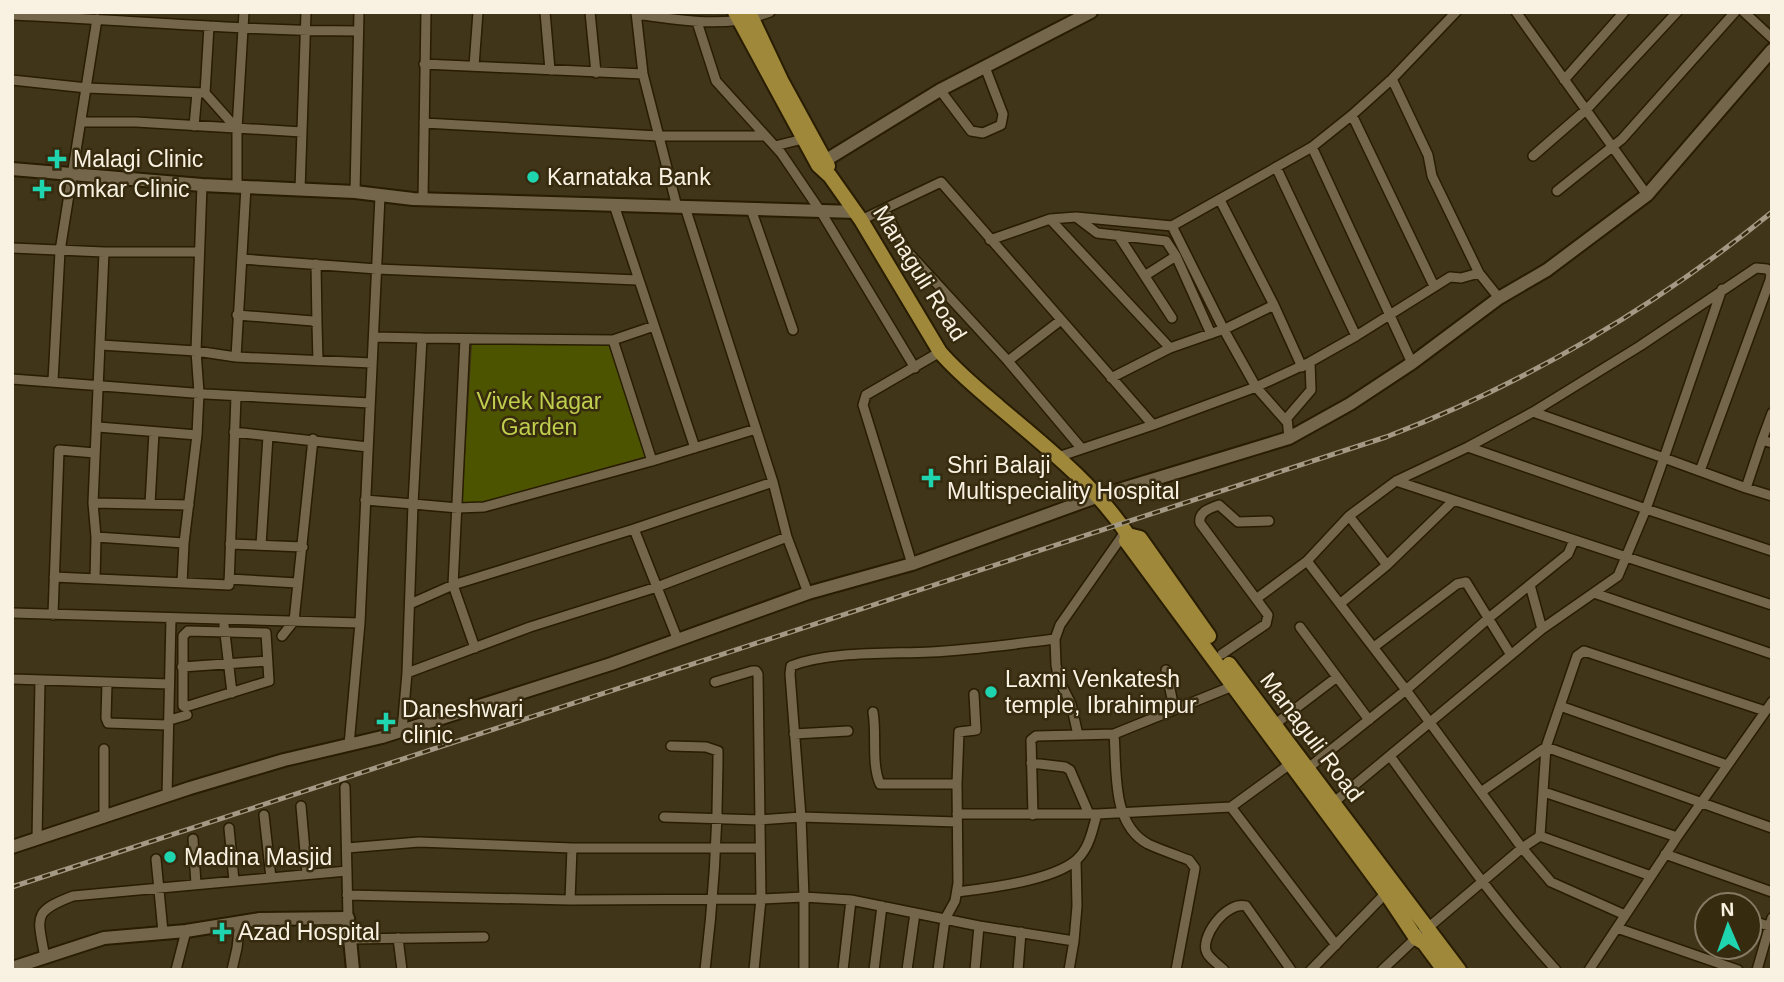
<svg xmlns="http://www.w3.org/2000/svg" width="1784" height="982" viewBox="0 0 1784 982" font-family="Arial,sans-serif">
<style>
.green{fill:#4d5400}
.lines{fill:none;stroke-linecap:round;stroke-linejoin:round}
.street-casing{stroke:#281c01;stroke-width:12}
.secondary-casing{stroke:#281c01;stroke-width:16}
.primary-casing{stroke:#281c01;stroke-width:18}
.street{stroke:#74664a;stroke-width:9}
.secondary{stroke:#74664a;stroke-width:12}
.primary{stroke:#9f8839;stroke-width:14}
.rail-casing{stroke:#a39984;stroke-width:5}
.rail{stroke:#372b0f;stroke-width:2.5;stroke-dasharray:8;stroke-linecap:butt}
.poi-dot{fill:#1fd5b0;stroke:#372b0f;stroke-width:2.5}
.labels{text-anchor:middle;dominant-baseline:central;stroke-width:5;stroke-linejoin:round;paint-order:stroke}
.poi-label{font-size:23px;fill:#f9f1e1;stroke:#372b0f;text-anchor:start}
.street-label{font-size:23px;fill:#f9f1e1;stroke:#372b0f}
.park-label{font-size:23px;fill:#bfce4d;stroke:#372b0f}
</style>
<rect width="100%" height="100%" fill="#413519"/>
<path class="green" d="M609 344 647 456 478 503 462 504 472 345Z"/>
<g class="lines">
<defs>
<path id="street" d="M545 12 550 70
M590 12 596 73
M636 12 643 74 677 207
M1516 12 1647 195
M1744 12 1772 38
M636 14C681 20 726 29 770 12
M12 15C128 20 242 31 358 31
M697 22 716 81 781 153 821 212 915 368
M209 26 205 93 237 129V186
M424 64 643 74
M474 66 478 12
M1392 79 1428 155 1432 176 1479 273
M12 80 87 88 205 93
M1564 80 1624 12
M940 90 971 131 983 133 1001 125 1003 114 985 67
M1352 115 1434 286
M81 122H136L302 132
M424 123 658 136H764
M194 126 197 93
M237 129 244 12
M775 146 803 139
M1312 147 1412 363
M1533 156 1587 109 1677 12
M1276 167 1356 336 1310 362
M300 190 306 12
M1557 191 1622 139 1735 12
M355 192 359 12
M423 199 426 12
M1220 200 1274 305 1302 367
M614 205 695 448
M685 207 773 482
M751 209 793 330
M884 209 905 249 1008 361 1082 449
M1076 217 1097 233 1166 241 1176 256 1211 334
M1050 219 1170 348 1111 378
M861 220 941 182 1153 425 1058 457
M1172 226 1224 330 1256 387 1286 421
M1118 235 1172 318
M990 240 1050 219 1076 217 1172 226 1312 147 1352 115 1392 79 1456 12
M12 248 104 252H198
M242 259 377 269 637 280
M316 264 317 324
M1146 275 1176 256
M237 315 313 321 317 324 318 361
M1356 336 1450 277 1461 278 1479 273 1499 298
M374 337 422 338 413 504 458 508 484 507 652 461 613 340 422 338
M465 339 453 585 475 648
M613 340 654 326
M101 345 196 351 236 357 372 363
M1170 348 1227 328 1274 305
M236 357 246 187
M1008 361 1061 320
M12 379 206 394 370 403
M53 381 60 251 97 19
M1533 412 1640 346 1756 268 1767 269 1771 273 1770 280 1700 471
M1153 425 1256 387 1310 362 1311 390 1287 418 1289 438
M98 427 197 435
M234 432 368 447
M1762 440 1772 413
M1772 443 1762 440 1746 488 1664 458 1646 509 1772 551
M1468 447 1646 509 1618 576 1542 629 1530 585
M652 461 756 429
M1396 481 1772 605
M1746 488 1772 496
M365 500 413 504 407 673 402 730
M1453 501 1387 565 1349 516 1396 481 1468 447 1533 412 1664 458 1722 289
M93 503 189 505
M150 504 154 432
M634 529 677 638
M1125 532 1060 625 1055 639 1056 665 1059 680 1071 704 1078 735 1114 734C1117 770 1111 824 1148 844 1161 850 1176 855 1189 860L1195 868 1194 874 1176 970
M96 537 184 543
M1574 540 1568 554 1490 617 1406 690 1522 848 1551 882 1625 915
M230 544 303 547
M261 545 268 436
M1307 561 1349 516
M912 564 863 405 866 395 940 352
M54 577 229 585 236 396
M95 579 96 537 93 503 104 252
M229 579 297 583
M182 583 184 543 197 435 199 393 196 351 202 185
M1594 593 1772 654
M1256 599 1307 561 1406 690 1307 769
M1341 603 1387 565
M410 604 453 585 634 529 773 482 787 537 808 593
M12 613 360 623
M53 615 59 450 95 453
M224 625 232 693
M1300 627 1369 720
M188 631 266 633 269 681 185 707 183 706V636Z
M282 636 294 621 313 439
M1374 647 1457 584 1466 582 1511 655
M1222 654 1266 624 1268 615 1200 523C1198 512 1210 508 1219 505L1238 522 1269 521
M182 667 268 661
M1166 670 1174 708
M407 673 530 627 657 587 787 537
M12 679 169 684
M715 682 752 671H756L758 674 761 899 754 970
M107 683 106 718 108 723 167 725 170 720 187 715
M1560 706 1577 656 1584 651 1765 711
M873 712C877 735 871 763 880 784H957
M1274 725 1337 677
M794 734 848 731
M1114 734 1233 686
M349 745 360 623 380 196
M671 746 706 747 718 751C718 825 714 897 705 970
M1390 756C1443 829 1495 903 1556 970
M1031 763 1065 767 1070 770 1089 814
M345 787 348 918
M1481 792 1546 747 1772 828
M1544 792 1677 837
M167 796 171 618
M1333 803 1542 629
M301 806 307 874
M1231 807 1336 945
M957 814H1097L1231 807 1290 764
M264 815 271 878
M1033 815 1031 740 1036 736 1078 735
M664 817 760 820 801 817 957 822
M104 818V749
M229 828 234 881
M1540 836 1546 747 1560 706 1727 765
M37 839 40 680
M193 839 196 884
M347 848 419 842 572 848H759
M1665 854 1772 892
M156 859 163 932
M957 892C988 888 1062 880 1081 855 1090 844 1093 828 1097 814
M347 895 570 900 761 899 804 897 851 900 979 926 1074 941 1077 906 1076 860
M570 900 572 848
M1749 920 1769 926
M1617 928 1738 970
M398 938 402 970
M350 939 484 937
M45 958C38 917 31 912 73 896L347 871
M176 970 186 931
M232 970 237 948 240 921
M804 970V897L801 817 790 674 791 666C830 651 889 654 931 652 972 650 1014 644 1055 639
M843 970 851 900
M874 970 882 906
M907 970 915 913
M938 970 945 919 955 901 958 883 957 784 959 732 976 730 974 694
M975 970 979 926
M1018 970 1021 932
M1069 970 1074 941
M1224 970C1219 965 1210 959 1207 953 1199 939 1225 901 1246 906L1291 970
M1311 970 1386 893
M1382 970 1416 938 1522 848 1540 836 1651 876
M1589 970 1677 837 1772 702
M1757 970 1772 918"/>
<path id="secondary" d="M818 165 940 90 1091 12
M12 169 202 185 355 192 413 199 856 212
M12 847 190 788 284 760 382 737 611 664 808 593 912 564 1099 496 1289 438 1350 404 1412 363 1499 298 1547 270 1647 195 1772 50
M12 968 104 938 186 931 260 919 348 918 353 970"/>
<path id="primary" d="M735 12 818 165 830 176 861 220 940 352C958 373 978 389 999 407 1045 446 1094 484 1128 535L1126 541 1129 545 1386 893 1416 938 1424 943 1444 970
M749 12 781 80 828 166
M1128 535 1140 538 1209 636
M1229 664 1459 970"/>
</defs>
<use href="#street" class="street-casing"/>
<use href="#secondary" class="secondary-casing"/>
<use href="#primary" class="primary-casing"/>
<use href="#street" class="street"/>
<use href="#secondary" class="secondary"/>
<use href="#primary" class="primary"/>
<defs>
<path id="rail" d="M12 887 1386 437C1525 384 1657 306 1772 212"/>
</defs>
<use href="#rail" class="rail-casing"/>
<use href="#rail" class="rail"/>
</g>
<g class="poi-dot">
<path d="M53.5 148.5h7v7h7v7h-7v7h-7v-7h-7v-7h7z"/>
<circle cx="533" cy="177" r="7"/>
<path d="M38.5 178.5h7v7h7v7h-7v7h-7v-7h-7v-7h7z"/>
<path d="M927.5 467.5h7v7h7v7h-7v7h-7v-7h-7v-7h7z"/>
<circle cx="991" cy="692" r="7"/>
<path d="M382.5 711.5h7v7h7v7h-7v7h-7v-7h-7v-7h7z"/>
<circle cx="170" cy="857" r="7"/>
<path d="M218.5 921.5h7v7h7v7h-7v7h-7v-7h-7v-7h7z"/>
</g>
<g class="labels">
<g class="poi-label">
<text x="73" y="159">Malagi Clinic</text>
<text x="547" y="177">Karnataka Bank</text>
<text x="58" y="189">Omkar Clinic</text>
<text x="947" y="465">Shri Balaji<tspan x="947" dy="26">Multispeciality Hospital</tspan></text>
<text x="1005" y="679">Laxmi Venkatesh<tspan x="1005" dy="26">temple, Ibrahimpur</tspan></text>
<text x="402" y="709">Daneshwari<tspan x="402" dy="26">clinic</tspan></text>
<text x="184" y="857">Madina Masjid</text>
<text x="238" y="932">Azad Hospital</text>
</g>
<g class="street-label">
<text transform="translate(920 273) rotate(58)">Managuli Road</text>
<text transform="translate(1312 737) rotate(53)">Managuli Road</text>
</g>
<g class="park-label">
<text x="539" y="401">Vivek Nagar<tspan x="539" dy="26">Garden</tspan></text>
</g>
</g>
<rect width="1784" height="982" fill="none" stroke="#f9f1e1" stroke-width="28"/>
<g transform="translate(1728 926) rotate(358)"><circle r="33" fill="#372b0f" stroke="#857a63" stroke-width="2"/>
<path d="M0-5L12 26L0 18L-12 26Z" fill="#1fd5b0"/>
<text y="-10" font-size="19" font-weight="bold" text-anchor="middle" fill="#f9f1e1">N</text>
</g>
</svg>
